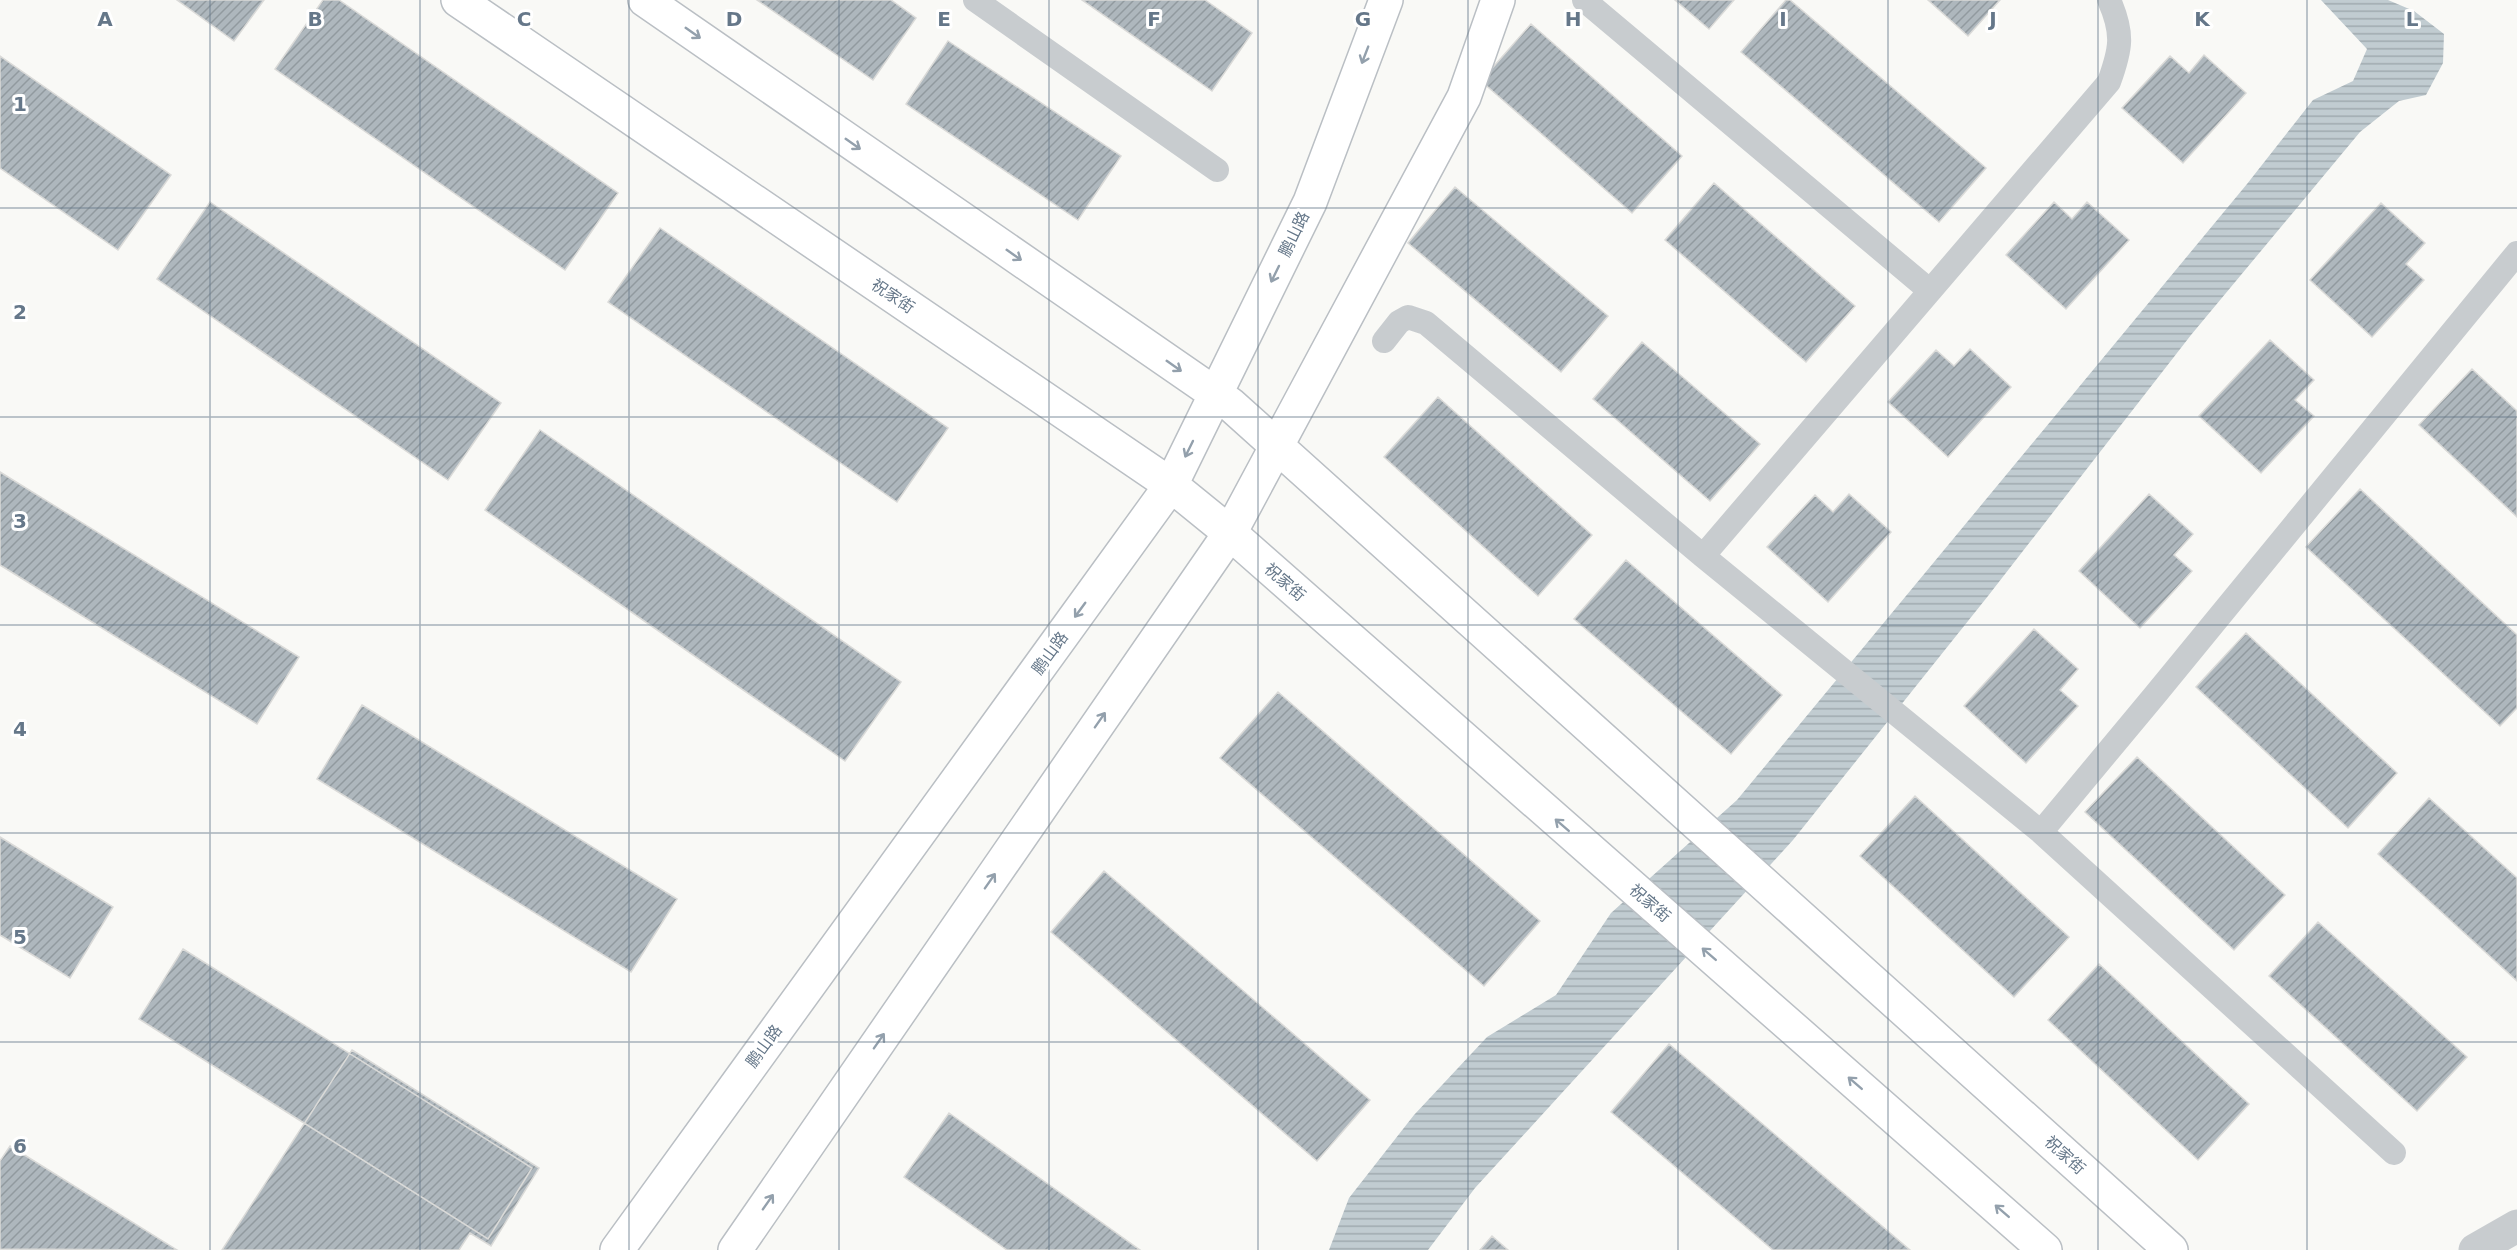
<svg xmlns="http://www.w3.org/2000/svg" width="2517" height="1250" viewBox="0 0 2517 1250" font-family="'DejaVu Sans','Noto Sans SC',sans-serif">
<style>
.water{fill:url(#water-rules)}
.building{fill:url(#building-hatch);stroke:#dadad8;stroke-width:1.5}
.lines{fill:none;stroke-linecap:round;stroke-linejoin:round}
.secondary-casing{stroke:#babfc4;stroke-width:36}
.lane{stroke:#c8cccf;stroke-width:24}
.street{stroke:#c8cccf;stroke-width:33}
.secondary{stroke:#fff;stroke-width:33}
.oneway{stroke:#93a0ac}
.grid{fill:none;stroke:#657789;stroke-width:1.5;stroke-opacity:0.55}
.labels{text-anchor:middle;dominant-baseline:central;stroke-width:6;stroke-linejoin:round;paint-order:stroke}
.street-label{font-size:16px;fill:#657789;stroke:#fff}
.grid-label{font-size:20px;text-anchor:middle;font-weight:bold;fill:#657789;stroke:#fff;stroke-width:6;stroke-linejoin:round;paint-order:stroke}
</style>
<defs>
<pattern id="water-rules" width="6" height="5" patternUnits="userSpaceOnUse" patternTransform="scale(1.5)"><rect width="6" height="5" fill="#c1ccd1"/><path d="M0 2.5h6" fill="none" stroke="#a0aaaf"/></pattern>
<pattern id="building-hatch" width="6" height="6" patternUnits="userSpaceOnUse" patternTransform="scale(1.5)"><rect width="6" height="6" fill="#aeb7bd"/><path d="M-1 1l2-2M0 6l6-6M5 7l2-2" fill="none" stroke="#919a9f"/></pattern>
</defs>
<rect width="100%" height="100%" fill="#f9f9f6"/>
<path class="water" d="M2321 0H2388L2414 11 2444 34 2443 63 2426 95 2399 101 2360 132 2191 335 1988 596 1793 840 1475 1188 1428 1250H1329L1349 1198 1414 1115 1487 1037 1556 995 1611 913 1737 800 2247 184 2313 100 2353 81 2367 49Z"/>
<path class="building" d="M177 0H264L234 41Z
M323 0H339L618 193 565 270 275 69Z
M757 0H891L916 18 873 80Z
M1082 0H1205L1252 33 1212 91Z
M1675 0H1734L1709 29Z
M1786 0H1790L1986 168 1939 222 1741 52Z
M1928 0H2000L1968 36Z
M1531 24 1682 156 1632 213 1481 81Z
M948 41 1121 156 1078 220 906 104Z
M2204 55 2246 93 2183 163 2122 108 2170 56 2189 73Z
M0 56 171 175 118 250 0 168Z
M1714 183 1855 306 1806 362 1665 240Z
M1455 187 1608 316 1561 372 1408 243Z
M210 202 501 403 448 480 157 279Z
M2054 202 2072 219 2087 202 2129 240 2066 309 2006 255Z
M2381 203 2425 243 2406 264 2424 280 2372 337 2310 280Z
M660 228 948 428 897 502 608 302Z
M2270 340 2314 380 2295 400 2314 416 2261 473 2199 416Z
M1642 342 1760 444 1710 501 1593 399Z
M1970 349 2011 387 1948 457 1888 402 1936 350 1954 366Z
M2472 369 2517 411V517L2419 425Z
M1438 397 1592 535 1538 596 1384 457Z
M540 430 901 682 845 761 485 510Z
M0 472 299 657 257 724 0 565Z
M2360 489 2517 635V708L2500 726 2306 547Z
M1849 494 1891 532 1828 602 1767 547 1815 495 1833 512Z
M2149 494 2193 534 2174 555 2192 571 2140 628 2079 571Z
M1626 560 1782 695 1731 754 1574 619Z
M2034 629 2078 669 2060 690 2078 706 2026 763 1964 706Z
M2246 633 2397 773 2348 828 2196 687Z
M1278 692 1540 921 1484 986 1220 758Z
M362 705 677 899 631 972 317 779Z
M2137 757 2285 895 2234 950 2085 812Z
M1915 796 2069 937 2014 997 1860 856Z
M2429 798 2517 878V981L2378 854Z
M0 837 113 907 70 978 0 935Z
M1104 871 1370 1100 1317 1161 1051 932Z
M2318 922 2467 1057 2417 1111 2269 976Z
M183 949 532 1168 488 1239 139 1019Z
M2099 964 2249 1104 2198 1160 2048 1020Z
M1669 1044 1910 1250H1773L1611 1112Z
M352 1050 539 1168 491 1246 470 1233 459 1250H222Z
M949 1113 1140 1250H1007L904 1177Z
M10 1146 177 1250 0 1249V1161Z
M1492 1236 1508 1250H1480Z"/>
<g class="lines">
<defs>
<path id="secondary" d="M458 0 1171 485 1230 533 2045 1250
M645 0 1230 404 2171 1250
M617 1250 1171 485 1310 202 1386 0
M735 1250 1230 533 1464 97 1498 0"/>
</defs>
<use href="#secondary" class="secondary-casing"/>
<path class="lane" d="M975 0 1217 170
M1584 0 1929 290
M1384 341 1399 322 1408 317 1426 323 1703 556 2041 832 2394 1153
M1703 556 2109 82C2121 49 2124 34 2109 0
M2041 832 2155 695 2517 253"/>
<path class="street" d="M2475 1250 2517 1226"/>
<use href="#secondary" class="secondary"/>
</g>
<defs><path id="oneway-shaft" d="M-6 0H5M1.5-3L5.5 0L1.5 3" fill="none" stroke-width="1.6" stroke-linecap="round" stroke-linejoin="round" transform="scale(1.5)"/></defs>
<g class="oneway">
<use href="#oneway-shaft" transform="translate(693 33) rotate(35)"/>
<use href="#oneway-shaft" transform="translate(1365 55) rotate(111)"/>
<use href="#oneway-shaft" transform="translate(853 144) rotate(35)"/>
<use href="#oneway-shaft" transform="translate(1014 255) rotate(35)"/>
<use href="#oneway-shaft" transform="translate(1275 274) rotate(116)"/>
<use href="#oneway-shaft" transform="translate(1174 366) rotate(35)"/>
<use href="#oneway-shaft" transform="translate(1189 449) rotate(116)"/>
<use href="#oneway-shaft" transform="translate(1080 610) rotate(126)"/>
<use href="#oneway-shaft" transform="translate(1100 720) rotate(-55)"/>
<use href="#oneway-shaft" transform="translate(1562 825) rotate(-139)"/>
<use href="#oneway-shaft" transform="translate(990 881) rotate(-55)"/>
<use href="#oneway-shaft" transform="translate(1709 954) rotate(-139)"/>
<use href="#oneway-shaft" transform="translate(879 1041) rotate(-55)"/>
<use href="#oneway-shaft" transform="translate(1855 1083) rotate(-139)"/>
<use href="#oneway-shaft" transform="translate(768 1202) rotate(-55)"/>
<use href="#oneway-shaft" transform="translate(2002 1211) rotate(-139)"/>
</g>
<path class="grid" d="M210 0V1250M420 0V1250M629 0V1250M839 0V1250M1049 0V1250M1258 0V1250M1468 0V1250M1678 0V1250M1888 0V1250M2098 0V1250M2307 0V1250M0 208H2517M0 417H2517M0 625H2517M0 833H2517M0 1042H2517"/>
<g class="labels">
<g class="street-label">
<text transform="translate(1294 234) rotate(-64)">鹏山路</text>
<text transform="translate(893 296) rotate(34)">祝家街</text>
<text transform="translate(1285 582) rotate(41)">祝家街</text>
<text transform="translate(1050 653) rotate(-54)">鹏山路</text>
<text transform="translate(1650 903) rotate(41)">祝家街</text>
<text transform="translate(764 1046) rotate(-54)">鹏山路</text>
<text transform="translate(2065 1155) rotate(42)">祝家街</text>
</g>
</g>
<g class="grid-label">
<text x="105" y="26">A</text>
<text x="315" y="26">B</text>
<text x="524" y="26">C</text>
<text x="734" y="26">D</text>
<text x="944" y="26">E</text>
<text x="1154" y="26">F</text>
<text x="1363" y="26">G</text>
<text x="1573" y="26">H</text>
<text x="1783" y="26">I</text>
<text x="1993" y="26">J</text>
<text x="2202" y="26">K</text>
<text x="2412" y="26">L</text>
<text x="20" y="111">1</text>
<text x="20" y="319">2</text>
<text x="20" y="528">3</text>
<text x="20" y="736">4</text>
<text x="20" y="944">5</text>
<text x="20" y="1153">6</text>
</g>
</svg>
